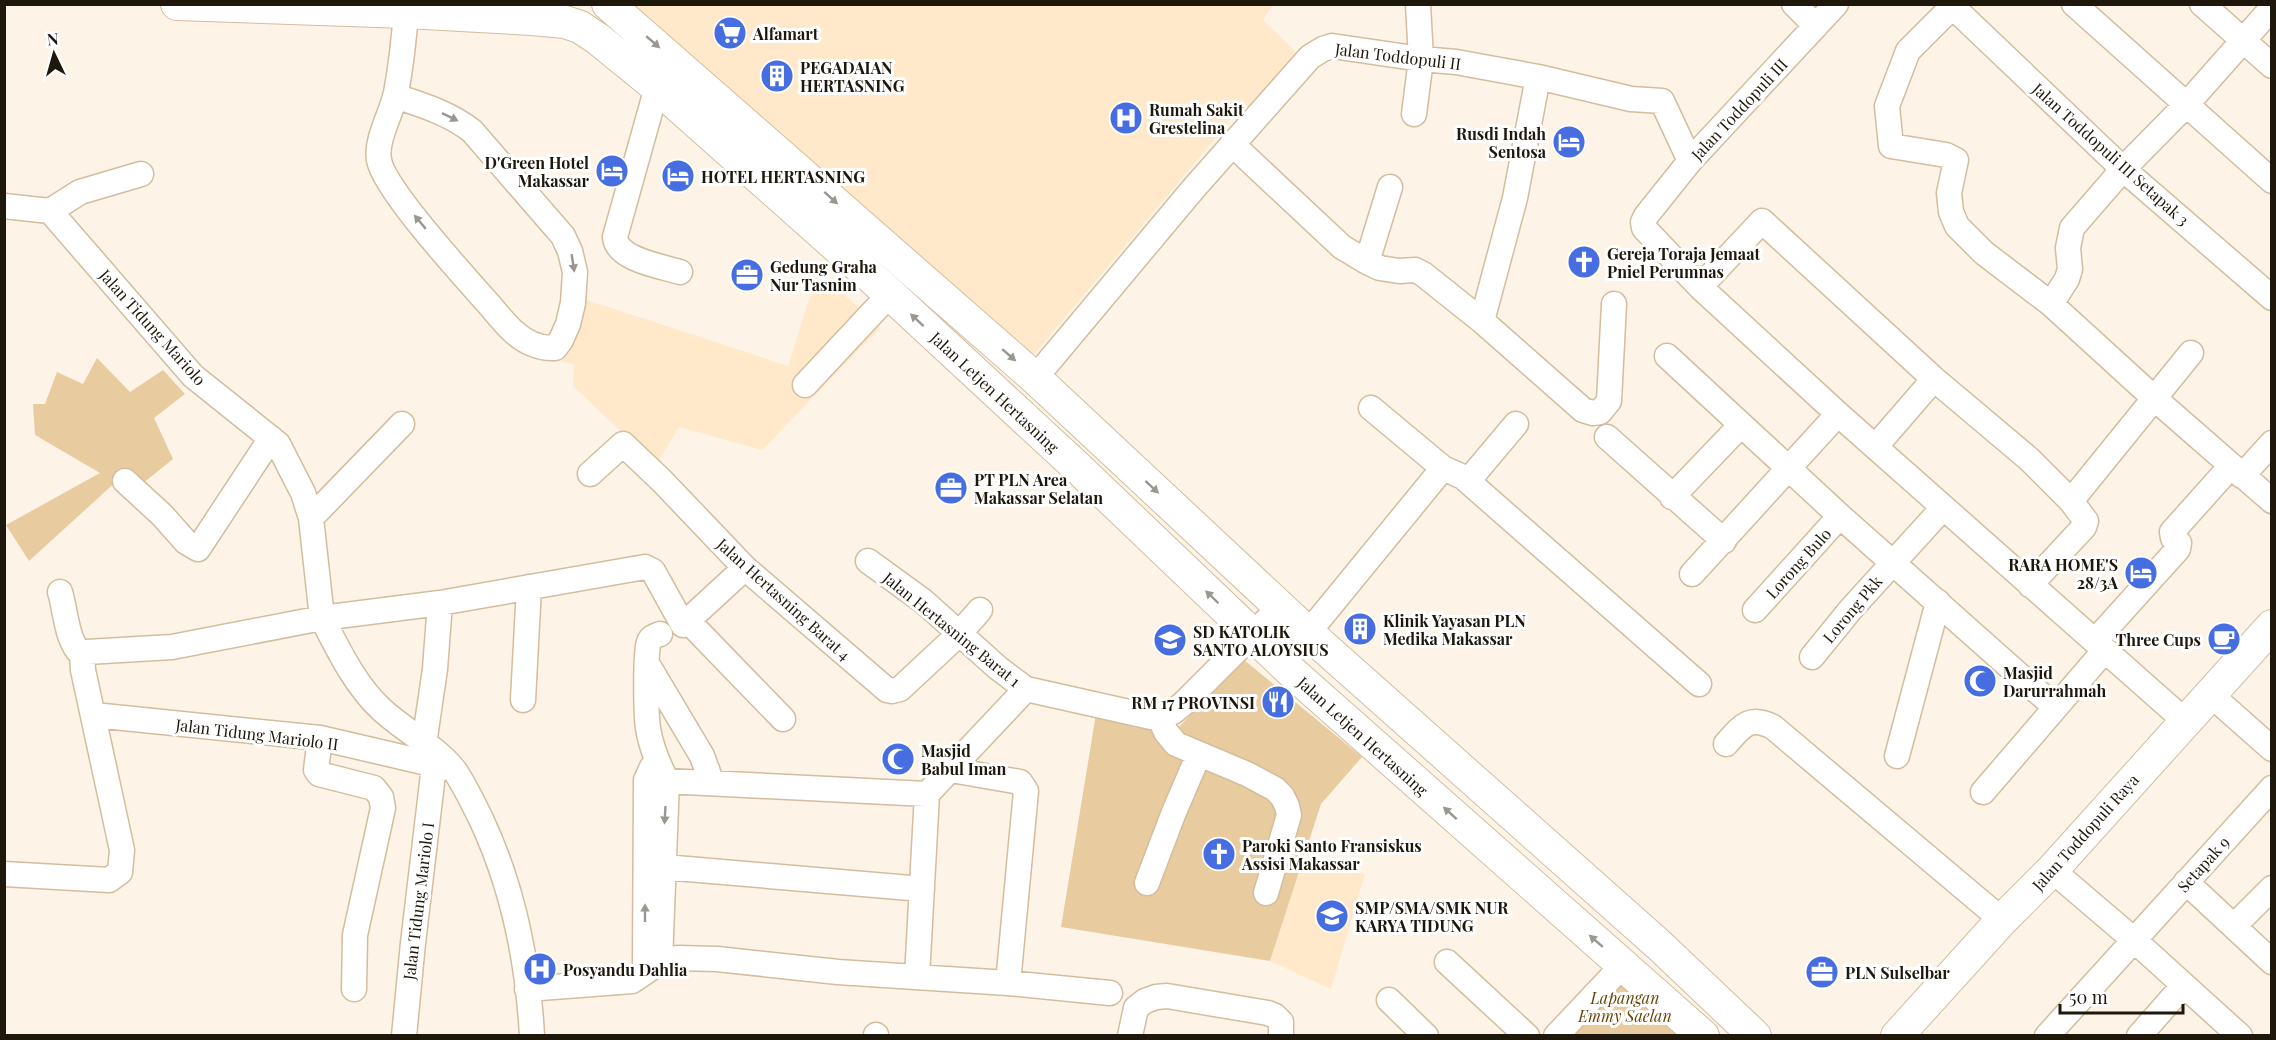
<svg xmlns="http://www.w3.org/2000/svg" width="2276" height="1040" viewBox="0 0 2276 1040" font-family="'Playfair Display',serif">
<style>
.built{fill:#ffe9ca}
.green{fill:#e9cba0}
.lines{fill:none;stroke-linecap:round;stroke-linejoin:round}
.minor-casing{stroke:#d3bd9e;stroke-width:27}
.major-casing{stroke:#d3bd9e;stroke-width:34}
.minor{stroke:#fff;stroke-width:24}
.major{stroke:#fff;stroke-width:32}
.oneway{fill:#9a9791}
.labels{text-anchor:middle;dominant-baseline:central;stroke-width:6;stroke-linejoin:round;paint-order:stroke}
.poi-label{font-size:16px;font-weight:bold;fill:#1e170b;stroke:#fff;text-anchor:start}
.street-label{font-size:16px;fill:#1e170b;stroke:#fff}
.park-label{font-size:16px;font-style:italic;fill:#654507;stroke:#fff}
</style>
<rect width="100%" height="100%" fill="#fdf4e7"/>
<path class="built" d="M626 5H1273L1263 20 1302 58 1253 110 1244 104 1031 358 793 145Z
M818 270 880 328 762 450 679 427 656 465 573 386 574 364 562 362 572 295 788 366Z
M1303 859 1365 874 1331 989 1270 961Z"/>
<path class="green" d="M97 358 130 392 163 370 185 394 154 418 173 459 137 488 119 479 29 561 6 525 100 473 35 435 33 404H45L57 372 83 384Z
M1243 659 1362 757 1321 804 1270 961 1061 927 1096 714 1178 728Z
M1623 965 1701 1036H1557Z"/>
<g class="lines">
<defs>
<path id="minor" d="M1794 4 1816 26
M1836 4 1690 161 1646 216 1643 222 1644 228 1700 287 1838 414 2185 721
M1955 4 1908 51 1887 106 1891 146 1946 155 1956 160 1949 193 1951 212 1957 226 1984 253 2051 304 2154 398 2272 501
M2074 4 2272 181
M2202 4 2272 66
M1953 7 2123 169 2272 298
M657 87 615 237C617 260 661 266 680 272
M395 96C422 105 449 113 472 131L563 236 570 251 575 272 573 303 568 324 561 340 555 348C540 349 525 342 514 332 504 323 495 311 486 301 463 275 384 189 379 160 375 141 392 112 396 93 401 66 404 39 406 12
M1414 114 1421 59 1418 4
M1232 144 1342 247 1367 262 1380 268 1399 271 1415 270 1423 274 1482 321 1583 410 1593 413 1600 412 1609 401 1614 304
M4 206 50 211 80 192 141 174
M50 211 193 376 278 444 303 493 311 518 322 618C338 649 355 685 381 709 402 729 438 748 455 771 465 786 473 803 481 819 513 887 528 961 532 1036
M1367 262 1390 187
M1700 287 1762 221 1934 379 2029 459 2071 501 2086 521 2084 527 2030 585
M2051 304 2067 279 2070 269 2068 248 2072 228 2123 169 2186 105 2272 8
M1482 321 1515 198 1538 77
M1667 356 1840 516 2055 707
M1035 378 1194 188 1310 57 1323 49 1332 46 1421 59 1456 62 1538 77 1631 99 1662 101 1690 161
M805 385 890 294
M1371 408 1443 468
M1607 437 1724 541
M1876 446 1934 379
M590 474 623 444 662 481 745 568 887 690 892 691 900 689 959 634 980 610
M2242 476 2272 443
M125 481 162 515 186 542 198 549 271 438
M1468 481 1516 424
M1672 497 1741 425
M2071 501 2191 353
M311 518 402 424
M868 561 923 601 998 668 1026 689 1151 717 1173 712 1184 703 1280 607
M1692 574 1838 414
M60 592C66 611 66 641 82 655
M1755 610 1840 516
M688 621 783 719
M1308 633 1443 468 1463 477 1699 684
M660 634C655 636 651 637 649 642 645 652 646 715 648 728 651 747 658 764 667 781L660 962
M2095 641 2178 549 2179 543 2173 538 2172 532 2231 466
M1812 657 1851 609 1943 508
M649 667 702 756 712 783
M2211 695 2272 749
M523 700 529 587
M94 715 320 738 453 769
M1159 716 1166 732 1176 744 1247 774 1275 789 1282 796 1287 806 1289 815 1266 893
M320 738 316 770 319 774 374 788 381 797 383 808 355 935 354 989
M424 744 435 669 440 603
M1726 744C1742 726 1749 715 1773 727L2002 920
M1897 756 1938 602
M951 770 1020 782 1026 791 1008 983
M646 780 927 794
M1983 792 2105 650
M664 867 922 889
M2052 870 2134 940 2240 1036
M4 874 109 880 120 872 122 850 83 670 82 655 87 652 172 647 322 618 440 603 645 567 653 571 683 625 745 568
M2186 882 2272 962
M1147 883 1174 812 1199 754
M2234 926 2272 888
M1447 962 1527 1036
M645 965 646 780 652 767
M917 977 927 794 1026 689
M527 989 632 981 660 962 678 958 717 959 838 972 1008 983 1110 993
M1389 1000 1426 1036
M404 1036 413 943 434 766
M876 1036V1035
M1130 1036 1136 1008 1145 1001 1156 997 1167 996 1268 1013 1275 1016 1281 1022V1036
M1556 1036 1623 965
M2047 1036 2272 788
M2139 1036 2183 986"/>
<path id="major" d="M177 4 406 12 532 19 565 22 580 27 598 39 657 87 890 294 1078 468 1295 675 1703 1036
M608 4 1035 378 1308 633 1659 945 1755 1036
M1897 1036 2002 920 2052 870 2272 626"/>
</defs>
<use href="#minor" class="minor-casing"/>
<use href="#major" class="major-casing"/>
<use href="#minor" class="minor"/>
<use href="#major" class="major"/>
</g>
<defs><path id="oneway-solid" d="M-6-.8H1V-3.2L6.5 0L1 3.2V.8H-6Z" transform="scale(1.5)"/></defs>
<g class="oneway">
<use href="#oneway-solid" transform="translate(653 42) rotate(41)"/>
<use href="#oneway-solid" transform="translate(450 117) rotate(26)"/>
<use href="#oneway-solid" transform="translate(831 198) rotate(42)"/>
<use href="#oneway-solid" transform="translate(420 222) rotate(-130)"/>
<use href="#oneway-solid" transform="translate(573 263) rotate(81)"/>
<use href="#oneway-solid" transform="translate(917 320) rotate(-137)"/>
<use href="#oneway-solid" transform="translate(1009 355) rotate(41)"/>
<use href="#oneway-solid" transform="translate(1152 487) rotate(43)"/>
<use href="#oneway-solid" transform="translate(1212 597) rotate(-136)"/>
<use href="#oneway-solid" transform="translate(1450 813) rotate(-138)"/>
<use href="#oneway-solid" transform="translate(665 815) rotate(93)"/>
<use href="#oneway-solid" transform="translate(645 913) rotate(-90)"/>
<use href="#oneway-solid" transform="translate(1596 941) rotate(-139)"/>
</g>
<defs>
<symbol id="supermarket-disc" viewBox="-11 -11 22 22"><circle r="9.5" fill="#466ee1" stroke="#fff"/><path d="M-6-5.5h2.5l.6 2H6L4.5 2H-2.5L-4.4-4H-6ZM-1.5 3.2a1.3 1.3 0 1 0 .1 0ZM3 3.2a1.3 1.3 0 1 0 .1 0Z" fill="#fff"/></symbol>
<symbol id="building-disc" viewBox="-11 -11 22 22"><circle r="9.5" fill="#466ee1" stroke="#fff"/><path d="M-4-6H4V6H1V3H-1V6H-4ZM-2.5-4.3h1.7v1.8h-1.7ZM.8-4.3h1.7v1.8H.8ZM-2.5-1h1.7V.8h-1.7ZM.8-1h1.7V.8H.8Z" fill="#fff"/></symbol>
<symbol id="hospital-disc" viewBox="-11 -11 22 22"><circle r="9.5" fill="#466ee1" stroke="#fff"/><path d="M-5-5h3v3.5h4V-5h3V5h-3V1.5h-4V5h-3Z" fill="#fff"/></symbol>
<symbol id="hotel-disc" viewBox="-11 -11 22 22"><circle r="9.5" fill="#466ee1" stroke="#fff"/><path d="M-6-4.5h1.5V1H6V5H4.5V3h-9V5H-6ZM-4 0a1.8 1.8 0 1 1 3.6 0ZM.5 0V-2.5h3Q6-2.5 6 0Z" fill="#fff"/></symbol>
<symbol id="church-disc" viewBox="-11 -11 22 22"><circle r="9.5" fill="#466ee1" stroke="#fff"/><path d="M-1.2-6h2.4v3.5h3.3v2.4h-3.3V6h-2.4V-.1h-3.3v-2.4h3.3Z" fill="#fff"/></symbol>
<symbol id="office-disc" viewBox="-11 -11 22 22"><circle r="9.5" fill="#466ee1" stroke="#fff"/><path d="M-6-3h4V-5.5h4V-3h4V5H-6ZM-1-4.5V-3h2v-1.5ZM-6 0V1H6V0Z" fill="#fff"/></symbol>
<symbol id="cafe-disc" viewBox="-11 -11 22 22"><circle r="9.5" fill="#466ee1" stroke="#fff"/><path d="M-5.5-4.5H6V0H3Q3 3.5 0 3.5H-2.5Q-5.5 3.5-5.5 0ZM3-3.2v2h1.7v-2ZM-6 4.5H4V6H-6Z" fill="#fff"/></symbol>
<symbol id="school-disc" viewBox="-11 -11 22 22"><circle r="9.5" fill="#466ee1" stroke="#fff"/><path d="M0-5L7-2L0 1L-7-2ZM-4 1L0 2.5L4 1V4Q0 6-4 4Z" fill="#fff"/></symbol>
<symbol id="mosque-disc" viewBox="-11 -11 22 22"><circle r="9.5" fill="#466ee1" stroke="#fff"/><path d="M3.5-4.9A6 6 0 1 0 3.5 4.9A5 5 0 1 1 3.5-4.9Z" fill="#fff"/></symbol>
<symbol id="restaurant-disc" viewBox="-11 -11 22 22"><circle r="9.5" fill="#466ee1" stroke="#fff"/><path d="M-5-6h1v4h1v-4h1v4h1v-4h1v5L-1.5 .5V6h-2V.5L-5-1ZM5-6V6H3V1.5H1.5Q1.5-4 5-6Z" fill="#fff"/></symbol>
</defs>
<g fill-rule="evenodd">
<use href="#supermarket-disc" x="711" y="14" width="38" height="38"/>
<use href="#building-disc" x="758" y="57" width="38" height="38"/>
<use href="#hospital-disc" x="1107" y="99" width="38" height="38"/>
<use href="#hotel-disc" x="1550" y="123" width="38" height="38"/>
<use href="#hotel-disc" x="593" y="152" width="38" height="38"/>
<use href="#hotel-disc" x="659" y="157" width="38" height="38"/>
<use href="#church-disc" x="1565" y="243" width="38" height="38"/>
<use href="#office-disc" x="728" y="256" width="38" height="38"/>
<use href="#office-disc" x="932" y="469" width="38" height="38"/>
<use href="#hotel-disc" x="2122" y="554" width="38" height="38"/>
<use href="#building-disc" x="1341" y="610" width="38" height="38"/>
<use href="#cafe-disc" x="2205" y="620" width="38" height="38"/>
<use href="#school-disc" x="1151" y="621" width="38" height="38"/>
<use href="#mosque-disc" x="1961" y="662" width="38" height="38"/>
<use href="#restaurant-disc" x="1259" y="683" width="38" height="38"/>
<use href="#mosque-disc" x="879" y="740" width="38" height="38"/>
<use href="#church-disc" x="1200" y="835" width="38" height="38"/>
<use href="#school-disc" x="1313" y="897" width="38" height="38"/>
<use href="#hospital-disc" x="521" y="950" width="38" height="38"/>
<use href="#office-disc" x="1803" y="953" width="38" height="38"/>
</g>
<g class="labels">
<g class="poi-label">
<text x="753" y="33">Alfamart</text>
<text x="800" y="67">PEGADAIAN<tspan x="800" dy="18">HERTASNING</tspan></text>
<text x="1149" y="109">Rumah Sakit<tspan x="1149" dy="18">Grestelina</tspan></text>
<text x="1546" y="133" text-anchor="end">Rusdi Indah<tspan x="1546" dy="18">Sentosa</tspan></text>
<text x="589" y="162" text-anchor="end">D'Green Hotel<tspan x="589" dy="18">Makassar</tspan></text>
<text x="701" y="176">HOTEL HERTASNING</text>
<text x="1607" y="253">Gereja Toraja Jemaat<tspan x="1607" dy="18">Pniel Perumnas</tspan></text>
<text x="770" y="266">Gedung Graha<tspan x="770" dy="18">Nur Tasnim</tspan></text>
<text x="974" y="479">PT PLN Area<tspan x="974" dy="18">Makassar Selatan</tspan></text>
<text x="2118" y="564" text-anchor="end">RARA HOME'S<tspan x="2118" dy="18">28/3A</tspan></text>
<text x="1383" y="620">Klinik Yayasan PLN<tspan x="1383" dy="18">Medika Makassar</tspan></text>
<text x="1193" y="631">SD KATOLIK<tspan x="1193" dy="18">SANTO ALOYSIUS</tspan></text>
<text x="2201" y="639" text-anchor="end">Three Cups</text>
<text x="2003" y="672">Masjid<tspan x="2003" dy="18">Darurrahmah</tspan></text>
<text x="1255" y="702" text-anchor="end">RM 17 PROVINSI</text>
<text x="921" y="750">Masjid<tspan x="921" dy="18">Babul Iman</tspan></text>
<text x="1242" y="845">Paroki Santo Fransiskus<tspan x="1242" dy="18">Assisi Makassar</tspan></text>
<text x="1355" y="907">SMP/SMA/SMK NUR<tspan x="1355" dy="18">KARYA TIDUNG</tspan></text>
<text x="563" y="969">Posyandu Dahlia</text>
<text x="1845" y="972">PLN Sulselbar</text>
</g>
<g class="street-label">
<text transform="translate(1398 56) rotate(7)">Jalan Toddopuli II</text>
<text transform="translate(1739 109) rotate(-47)">Jalan Toddopuli III</text>
<text transform="translate(2111 154) rotate(42)">Jalan Toddopuli III Setapak 3</text>
<text transform="translate(153 327) rotate(48)">Jalan Tidung Mariolo</text>
<text transform="translate(995 392) rotate(43)">Jalan Letjen Hertasning</text>
<text transform="translate(1798 563) rotate(-48)">Lorong Bulo</text>
<text transform="translate(784 599) rotate(42)">Jalan Hertasning Barat 4</text>
<text transform="translate(1852 609) rotate(-50)">Lorong Pkk</text>
<text transform="translate(952 629) rotate(39)">Jalan Hertasning Barat 1</text>
<text transform="translate(257 734) rotate(7)">Jalan Tidung Mariolo II</text>
<text transform="translate(1363 736) rotate(42)">Jalan Letjen Hertasning</text>
<text transform="translate(2085 832) rotate(-48)">Jalan Toddopuli Raya</text>
<text transform="translate(2203 864) rotate(-48)">Setapak 9</text>
<text transform="translate(418 901) rotate(-83)">Jalan Tidung Mariolo I</text>
</g>
<g class="park-label">
<text x="1625" y="997">Lapangan<tspan x="1625" dy="18">Emmy Saelan</tspan></text>
</g>
</g>
<rect width="2276" height="1040" fill="none" stroke="#1e170b" stroke-width="12"/>
<g transform="translate(54 54) rotate(355)" stroke="#ffffff" stroke-width="4.5" paint-order="stroke">
<path d="M0-4.5L10 22L0 15L-10 22Z" fill="#1e170b"/>
<text y="-9" font-size="16" font-weight="bold" text-anchor="middle" fill="#1e170b">N</text>
</g>
<path d="M2060 1004v9h123v-9" fill="none" stroke="#1e170b" stroke-width="3"/>
<text x="2069" y="1004" font-size="18" fill="#1e170b" stroke="#ffffff" stroke-width="4.5" paint-order="stroke">50 m</text>
</svg>
